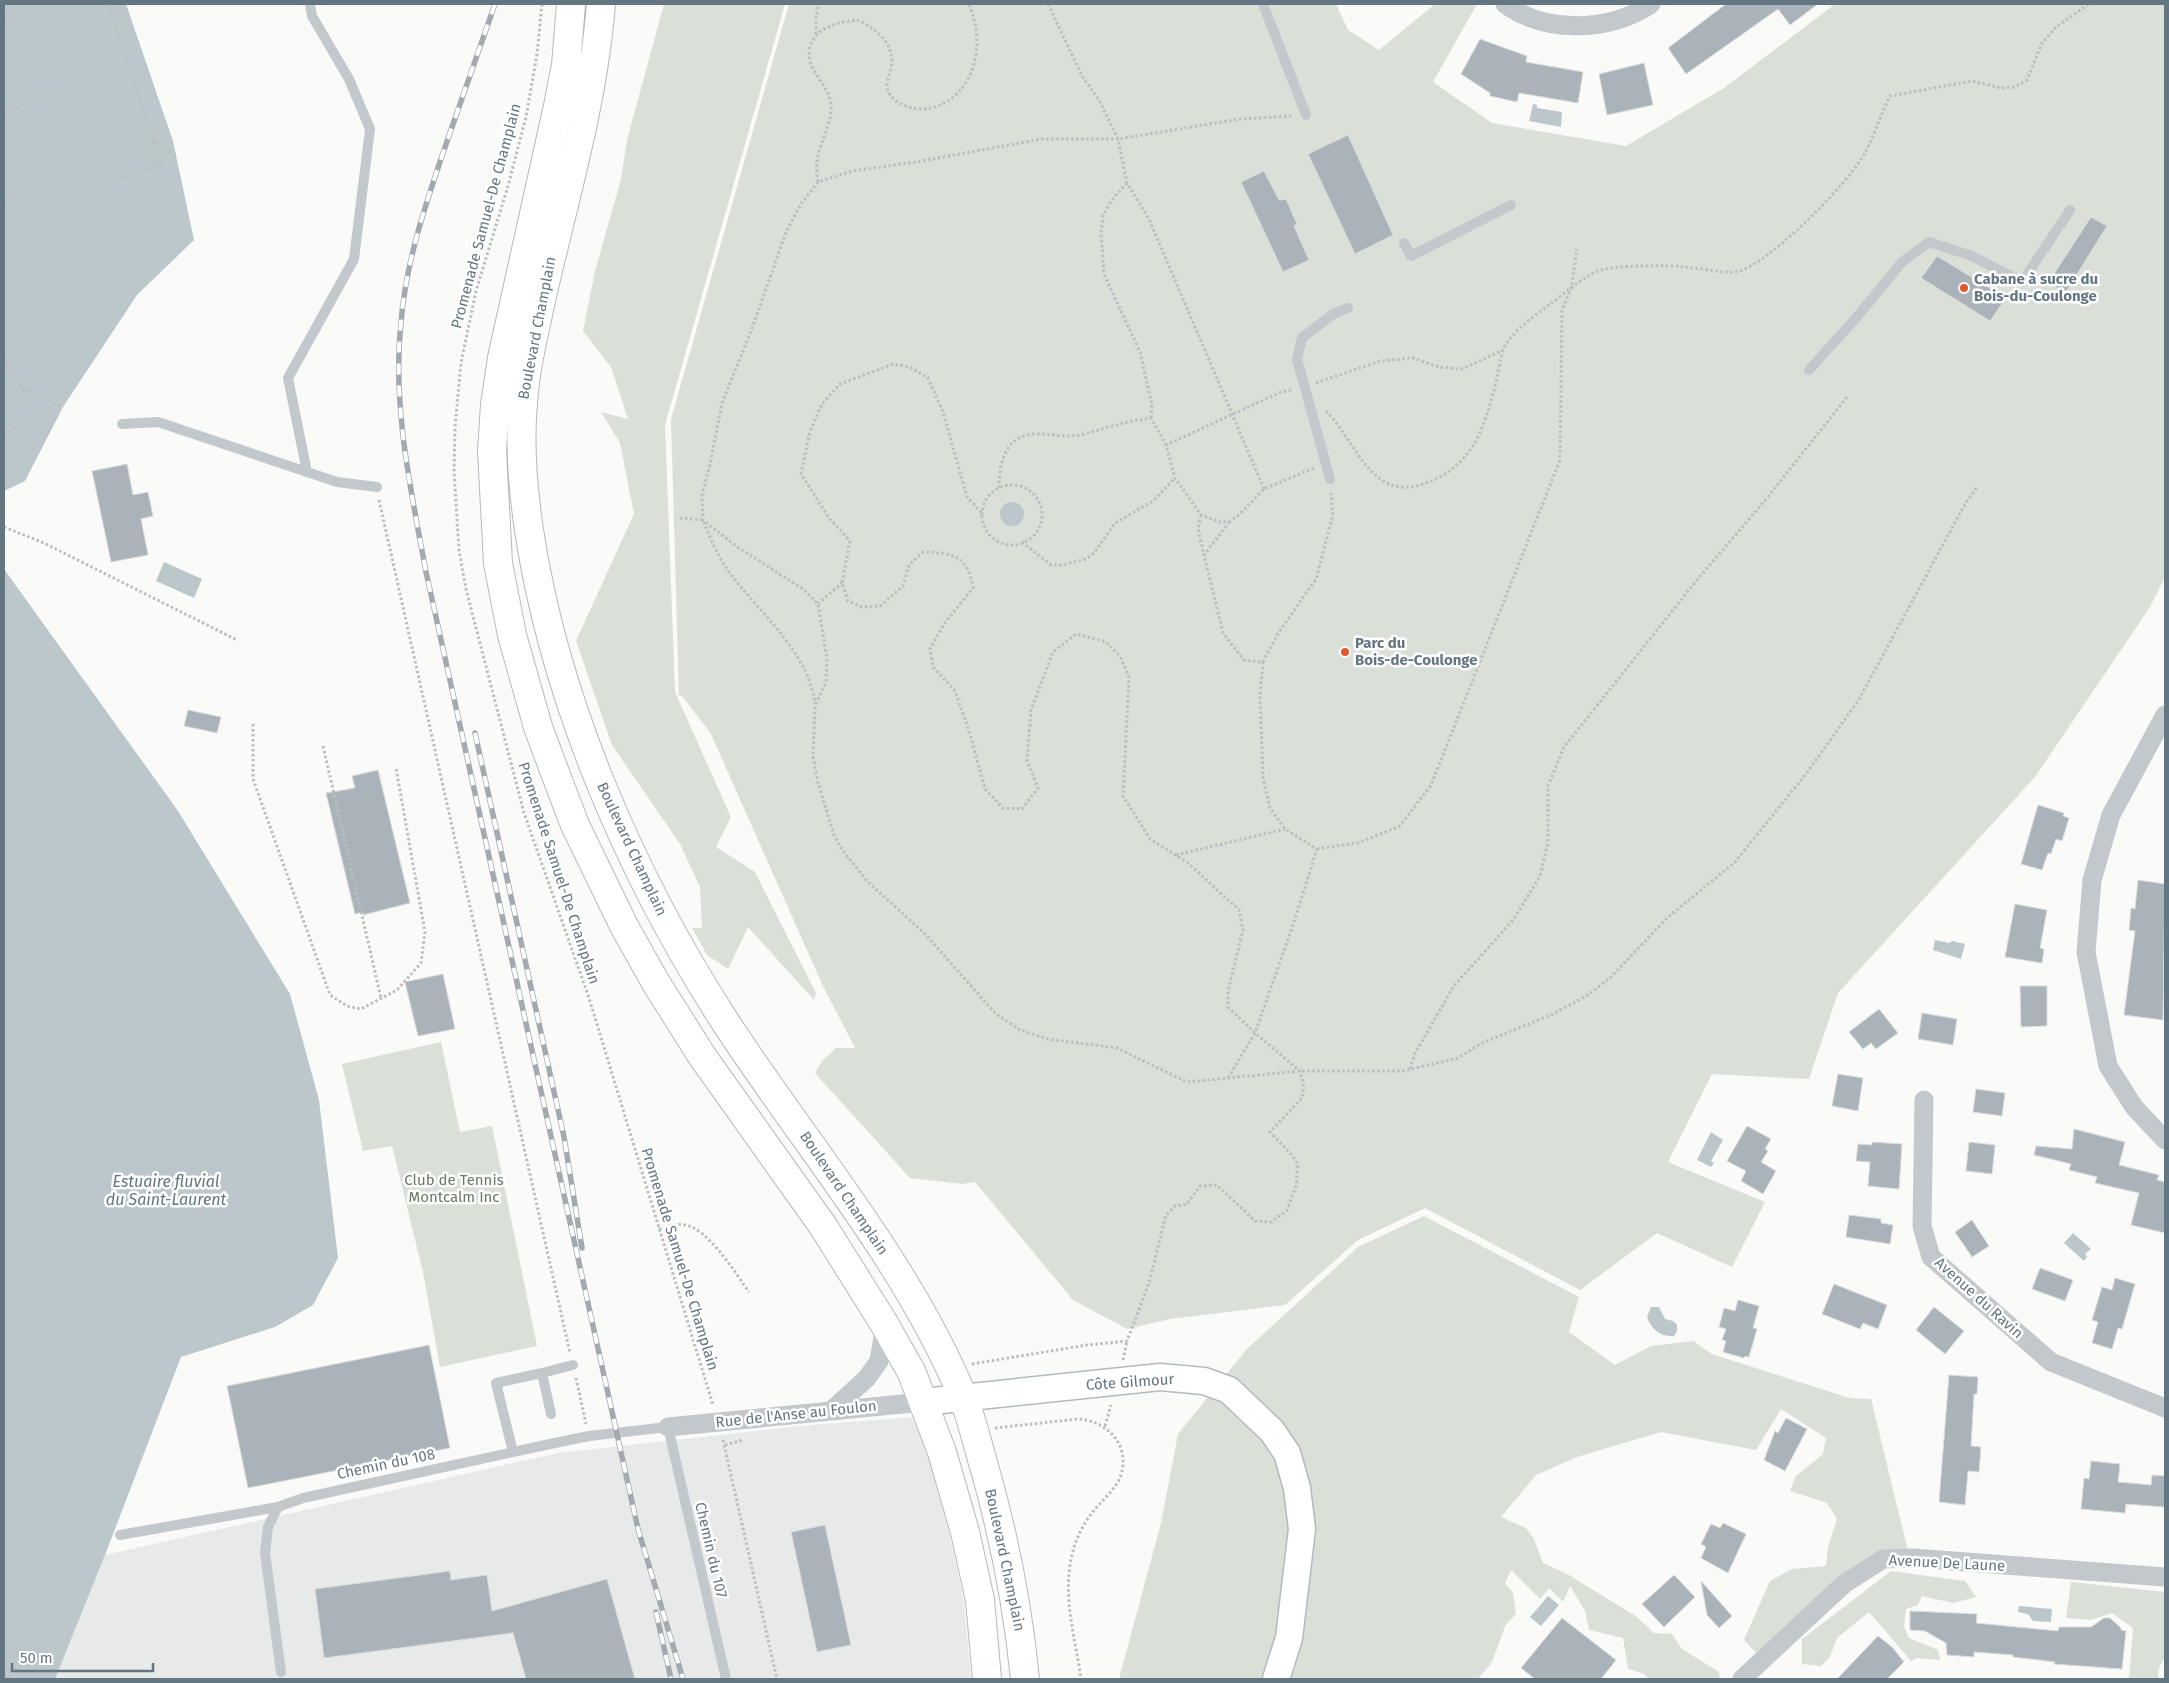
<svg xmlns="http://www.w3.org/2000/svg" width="2169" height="1683" viewBox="0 0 2169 1683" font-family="'Fira Sans',sans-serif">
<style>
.built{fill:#e8e9e9}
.green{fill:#dadfd7}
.water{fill:#bbc7cb}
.building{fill:#aab3b9;stroke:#dcdcda}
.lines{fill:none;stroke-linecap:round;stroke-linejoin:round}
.secondary-casing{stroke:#b3babf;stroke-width:29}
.primary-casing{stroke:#b5babe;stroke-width:30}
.path{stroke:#bbbfc2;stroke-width:3;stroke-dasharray:2.5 2.5;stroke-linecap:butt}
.lane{stroke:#c3c8cc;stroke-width:10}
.street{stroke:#c3c8cc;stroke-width:19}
.secondary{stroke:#fff;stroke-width:26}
.primary{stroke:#fff;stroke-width:28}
.rail-casing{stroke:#a2aab0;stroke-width:5.5}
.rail{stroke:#fff;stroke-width:4;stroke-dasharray:11;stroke-linecap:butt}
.poi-dot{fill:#e4572e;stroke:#fff;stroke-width:2}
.labels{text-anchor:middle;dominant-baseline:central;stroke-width:5;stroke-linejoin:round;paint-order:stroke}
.street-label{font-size:15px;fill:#657683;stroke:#fff}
.poi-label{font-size:15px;font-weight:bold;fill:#657683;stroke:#fff;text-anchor:start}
.park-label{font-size:15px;fill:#687a64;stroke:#fff}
.water-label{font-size:16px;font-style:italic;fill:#60757c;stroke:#fff}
</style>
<rect width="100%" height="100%" fill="#fafaf8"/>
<path class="built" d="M912 1417 928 1456 950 1536 964 1602 971 1679H55L105 1555 558 1453 800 1426Z"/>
<path class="green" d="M664 4H785L665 425 675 692 731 817 716 847 755 872 816 993 814 1000 748 927 728 969 707 955 692 928H702L700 887 680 844 612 745 576 641 634 514 620 443 601 412 628 419 611 367 583 331 595 271 621 179 627 140Z
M789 4H1336L1348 30 1379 50 1435 4H1477L1433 82 1492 123 1626 146 1724 88 1835 4H2165V577L2150 607 2035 777 1838 993 1809 1079 1712 1074 1668 1162 1765 1202 1732 1267 1657 1233 1580 1290 1425 1208 1358 1240 1285 1305 1170 1319 1127 1329 1073 1300 975 1182 962 1184 910 1178 815 1073 822 1061 836 1048H855L823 986 711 734 682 696H679L671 419Z
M441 1042 460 1132 492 1126 537 1346 440 1367 423 1272 392 1146 363 1151 342 1064Z
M1424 1216 1579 1297 1569 1332 1615 1365 1651 1346 1693 1341 1712 1354 1849 1398 1871 1399 1908 1551 1836 1584 1756 1653 1744 1640 1770 1581 1792 1569 1826 1566 1828 1547 1837 1519 1827 1503 1790 1491 1796 1476 1823 1454 1826 1438 1781 1409 1756 1450 1661 1432 1577 1457 1536 1475 1501 1517 1526 1528 1534 1539 1543 1563 1569 1575 1637 1617 1654 1633 1672 1634 1682 1649 1719 1672 1720 1679H1649L1644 1674 1628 1669 1623 1638 1589 1630 1585 1611 1570 1586 1563 1602 1549 1588 1540 1599 1511 1570 1505 1583 1513 1593 1516 1614 1506 1624 1492 1662 1478 1679H1119L1161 1523 1178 1434 1246 1350 1358 1247Z
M1891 1571 1965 1581 1976 1597 1953 1603 1922 1596 1918 1605 1906 1609 1904 1627 1909 1638 1938 1650 1940 1660 1917 1658 1911 1661 1869 1612 1837 1638 1830 1657 1821 1666 1802 1664V1639Z
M2071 1582 2165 1592V1656L2159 1668 2158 1679H2129L2133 1628 2112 1613 2090 1620 2066 1618Z"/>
<path class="water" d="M4 4H126L173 141 194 240 137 295 63 407 25 481 4 491Z
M1533 104 1537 105V108L1562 112 1561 127 1529 121Z
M1000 514a12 12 0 1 1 24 0a12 12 0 1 1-24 0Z
M164 562 202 579 194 598 156 581Z
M4 569 178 811 290 994 319 1100 338 1258 313 1305 275 1327 181 1357 105 1555 55 1679H4Z
M1935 940 1949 943 1952 941 1965 944 1961 959 1933 950Z
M1711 1132 1723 1140 1711 1161 1714 1163 1711 1167 1697 1160Z
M2073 1233 2091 1249 2085 1254 2087 1257 2084 1261 2064 1243Z
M1651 1307H1659L1665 1319 1673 1321 1677 1325V1331L1674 1336C1660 1337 1651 1329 1647 1317Z
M1548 1596 1559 1605 1541 1626 1530 1617Z
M2019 1606 2052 1609 2051 1622 2033 1621 2028 1614 2018 1612Z"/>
<path class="building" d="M1726 4H1818L1790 25 1778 9 1686 74 1668 48Z
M1480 39 1527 56 1526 62 1583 72 1578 103 1519 93 1517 102 1490 96V93L1461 74Z
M1644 63 1653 105 1607 115 1599 74Z
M1348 135 1393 235 1355 254 1308 154Z
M1264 171 1279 200 1286 199 1297 224 1294 226 1309 260 1283 272 1241 182Z
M2091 217 2107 226 2066 292 2048 283Z
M1937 256 2006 298 1990 321 1921 278Z
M127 464 133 495 148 492 153 516 141 519 148 555 111 562 92 471Z
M188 710 221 717 217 733 184 726Z
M378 770 410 903 363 915V912L355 914 326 793 355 788 352 776Z
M2038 805 2064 813 2063 816 2069 818 2062 841 2056 839 2051 854 2048 853 2042 870 2021 864Z
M2138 880 2165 884 2163 1020 2124 1015 2135 931 2129 930 2131 908 2135 909Z
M2015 904 2047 910 2040 948 2044 949 2042 963 2005 957Z
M443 974 455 1029 418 1036 405 982Z
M2020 986H2047V1026L2021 1027Z
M1879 1009 1898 1033 1876 1049 1871 1043 1863 1049 1849 1032Z
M1922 1013 1957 1019 1953 1045 1918 1039Z
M1838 1074 1863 1078 1858 1111 1832 1106Z
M1976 1089 2005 1093 2002 1116 1973 1112Z
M1747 1126 1771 1139 1765 1149 1768 1151 1761 1162 1776 1171 1763 1194 1741 1181 1746 1171 1727 1161Z
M2074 1129 2125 1142 2119 1165 2159 1175 2157 1180 2165 1182V1233L2131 1225 2139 1193 2095 1183 2097 1177 2069 1170 2071 1164 2034 1155 2036 1146 2072 1149Z
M1872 1142 1902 1144 1899 1189 1868 1186 1870 1162 1856 1161 1858 1144 1872 1145Z
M1969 1142 1995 1145 1992 1174 1966 1171Z
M1849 1215 1881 1219V1223L1893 1225 1890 1244 1846 1237Z
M1972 1220 1989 1246 1972 1257 1955 1232Z
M2040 1268 2073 1280 2065 1301 2032 1289Z
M2115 1278 2135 1284 2122 1329 2118 1328 2112 1349 2092 1343 2098 1322 2092 1320 2102 1287 2112 1290Z
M1834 1284 1887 1305 1878 1329 1863 1323 1860 1329 1822 1314Z
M1738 1300 1759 1306 1753 1328 1757 1329 1749 1357 1745 1356 1744 1358 1723 1352 1726 1341 1722 1340 1726 1329 1719 1327 1724 1308 1735 1311Z
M1934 1307 1964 1331 1945 1354 1916 1330Z
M429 1345 450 1448 248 1488 227 1386Z
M1949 1375 1978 1377 1977 1394H1974L1971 1446 1981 1447 1979 1472 1968 1471 1965 1505 1939 1502Z
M1786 1418 1807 1429 1785 1471 1764 1460 1775 1431 1778 1433Z
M2091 1461 2120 1464 2118 1482 2151 1485 2152 1475 2165 1476V1507L2126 1504 2125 1513 2081 1509 2084 1478 2089 1479Z
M1723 1523 1746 1534 1728 1573 1701 1558 1706 1547 1701 1544 1711 1524 1720 1528Z
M825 1525 851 1645 817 1652 791 1532Z
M450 1571 451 1580 487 1575 492 1611 607 1579 635 1679H526L513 1633 324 1658 315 1589Z
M1674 1575 1695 1597 1664 1627 1642 1604Z
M1701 1581 1732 1616 1719 1628 1707 1615Z
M1910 1611 1977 1614 1976 1623 2058 1631 2059 1627H2091L2104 1618H2110L2121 1628V1630L2126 1631 2122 1669 2054 1664 2055 1662 2013 1657V1655L1974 1652V1657L1947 1655 1946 1643 1925 1631 1910 1630Z
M1562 1618 1616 1660 1601 1679H1535L1521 1668Z
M1878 1636 1892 1647 1904 1662 1887 1679H1837Z"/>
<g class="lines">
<defs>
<path id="secondary" d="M923 1402 1160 1377 1204 1381 1229 1390 1272 1431 1287 1453 1297 1488 1302 1529 1289 1638 1276 1679"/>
<path id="primary" d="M571 4 566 65 558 106 502 358 495 405 492 451 498 563 512 635 538 727 554 770 575 825 624 926 656 983 702 1056 823 1226 885 1325 912 1373 942 1452 965 1532 980 1600 987 1679
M601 4C593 106 562 206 540 305 533 338 525 370 523 403 519 445 523 489 529 530 555 702 632 878 726 1023 806 1146 906 1260 963 1397 972 1419 977 1443 984 1466 1004 1536 1018 1607 1025 1679"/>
</defs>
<use href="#secondary" class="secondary-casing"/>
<use href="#primary" class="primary-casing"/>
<path class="path" d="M108 4 161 165 110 182
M542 4 537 54 526 117 508 186 476 291 461 363 455 427 454 472 459 550 466 589 524 813 589 998 713 1405
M1048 4 1082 76 1099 100 1118 139 1240 119 1293 116
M4 19 18 13
M816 34V16L819 4
M4 114 55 90
M153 139 176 156
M818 182C812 150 828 139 831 111 834 84 797 67 813 40 822 25 841 22 857 20 877 29 896 44 891 69 889 76 885 84 888 91 891 99 901 105 909 107 937 116 965 94 973 67 980 45 977 25 969 4
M1127 183 1111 201 1103 216 1101 233 1104 274 1140 352 1152 405 1151 418
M4 205 9 203
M4 358 23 389 63 407
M1316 383 1380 361 1413 358 1439 367 1462 369 1503 350
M1291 390 1281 392 1166 445 1175 478 1201 515 1220 522 1230 521 1239 515 1264 489 1314 468
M1326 411C1356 440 1370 502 1423 484 1475 467 1485 425 1497 378 1499 369 1500 359 1503 350 1512 331 1532 318 1549 305 1562 295 1583 277 1598 271 1613 265 1669 265 1686 267 1701 268 1720 273 1735 272 1766 268 1852 180 1866 151 1875 133 1881 114 1890 96L1972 81 2001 88 2014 87 2027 80 2042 43 2056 27 2089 4
M4 435 33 415 23 389
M982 515a30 30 0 1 1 60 0a30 30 0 1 1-60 0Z
M999 488C999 462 1006 433 1038 434 1054 434 1068 438 1084 434 1107 428 1126 421 1151 418L1166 445
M1264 489 1149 219 1127 183 1118 139H1042L916 162 852 171 818 182 801 204 786 232 753 326 722 403 710 464 702 495 703 520 736 546 803 589 818 604 827 659 826 682 815 706 813 757 818 783 834 835 841 848 867 881 925 934 996 1014 1020 1030 1048 1039 1117 1048 1187 1082 1300 1071H1403L1458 1058 1482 1043 1553 1014 1588 995 1611 977 1667 918 1735 862 1806 774 1858 701 1964 506 1977 487
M379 500 570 1353
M1201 515 1198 528 1204 555
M680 518 703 520C711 540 719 560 733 577 763 616 809 654 815 704
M4 527 44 543 237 640
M1022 542 1051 565H1062L1086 559 1094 553 1115 523 1153 501 1175 478
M818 604 842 583
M1263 662 1279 632 1316 579 1333 515 1331 493
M253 724V779L330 995 347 1006 361 1009 397 990 421 963 425 932 396 768
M323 746 381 998
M1317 849 1358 843 1400 826 1431 785 1560 460 1562 310 1571 289 1577 249
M1176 855 1285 829
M1410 1069 1415 1053 1454 986 1514 919 1540 876 1548 842V786L1564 747 1697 580 1767 498 1847 397
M1228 1078 1255 1033 1294 922 1317 849 1285 829 1270 808 1263 778 1260 695 1263 662 1244 660 1223 633 1204 555 1230 521
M659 1229C668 1227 676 1223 685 1225 708 1228 736 1274 749 1292
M1123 1360 1127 1341
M972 1364 1087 1345 1127 1341 1149 1283 1166 1215 1175 1206 1187 1204 1200 1186 1217 1185 1255 1221 1271 1222 1287 1210 1296 1186 1298 1165 1292 1155 1270 1132 1302 1098 1304 1087 1300 1071 1255 1033 1228 1007V991L1243 930 1239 910 1188 863 1150 839 1123 796 1129 677 1120 656 1106 642 1076 634 1053 652 1031 710 1027 760 1038 788 1022 809 1003 808 985 789 970 734 955 691 933 667 930 649 944 624 973 588C968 555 952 553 923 552L909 565 903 586 880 606 862 607 848 601 842 583 850 541 829 518 801 474 810 431 822 404 840 384 893 364 910 367 928 378 943 412 967 497 982 513
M576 1378 586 1424
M1105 1426 1111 1405
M995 1428 1078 1419C1110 1421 1133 1449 1119 1480 1112 1493 1100 1502 1092 1513 1080 1528 1073 1546 1070 1565 1064 1604 1076 1641 1081 1679
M723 1440 777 1679
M725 1445 743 1440"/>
<path class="lane" d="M1263 4 1306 115
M1404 243 1411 256 1511 205
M1809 370 1856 318 1902 262 1929 242 1972 256 2022 282 2070 210
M122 424 158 422 337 482 377 487
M307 472 288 378 354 259 370 129 349 79 312 16 310 4
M1330 479 1297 359 1302 338 1333 314 1348 308
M542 1373 573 1365
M513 1452 496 1383 542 1373 551 1414
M120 1535 278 1507
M281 1672 265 1553 268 1527 278 1507 303 1498 550 1444 589 1436 668 1427 726 1679"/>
<path class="street" d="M1505 4C1546 34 1609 32 1651 4
M2165 715 2111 815 2092 880 2086 952 2108 1066 2134 1107 2165 1140
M1924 1100 1922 1226 1931 1257 2051 1362 2165 1408
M832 1410 867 1378 879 1361 885 1325
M668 1427 923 1402
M1742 1679 1844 1584 1883 1559 1913 1558 2165 1577"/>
<use href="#secondary" class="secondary"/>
<use href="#primary" class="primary"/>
<defs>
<path id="rail" d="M495 4C478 52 461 101 444 150 425 206 406 262 401 322 392 405 411 491 426 572L638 1529 683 1679
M475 733 564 1137 582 1248
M656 1612 671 1679"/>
</defs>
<use href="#rail" class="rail-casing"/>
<use href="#rail" class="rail"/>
</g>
<g class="poi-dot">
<circle cx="1964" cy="288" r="5"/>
<circle cx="1345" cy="652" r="5"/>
</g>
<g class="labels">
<g class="street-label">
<text transform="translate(486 216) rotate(-75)">Promenade Samuel-De Champlain</text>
<text transform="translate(537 328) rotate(-79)">Boulevard Champlain</text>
<text transform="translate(632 849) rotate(65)">Boulevard Champlain</text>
<text transform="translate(559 873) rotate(72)">Promenade Samuel-De Champlain</text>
<text transform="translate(844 1193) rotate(56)">Boulevard Champlain</text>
<text transform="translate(680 1259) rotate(73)">Promenade Samuel-De Champlain</text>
<text transform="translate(1979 1298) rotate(42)">Avenue du Ravin</text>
<text transform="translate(1130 1382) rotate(-4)">Côte Gilmour</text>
<text transform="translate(796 1414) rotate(-6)">Rue de l'Anse au Foulon</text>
<text transform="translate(386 1464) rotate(-12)">Chemin du 108</text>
<text transform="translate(711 1550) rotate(77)">Chemin du 107</text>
<text transform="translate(1005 1560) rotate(78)">Boulevard Champlain</text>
<text transform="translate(1947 1563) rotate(3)">Avenue De Laune</text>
</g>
<g class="poi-label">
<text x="1974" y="279">Cabane à sucre du<tspan x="1974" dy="17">Bois-du-Coulonge</tspan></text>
<text x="1355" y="643">Parc du<tspan x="1355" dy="17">Bois-de-Coulonge</tspan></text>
</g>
<g class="park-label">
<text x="454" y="1180">Club de Tennis<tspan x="454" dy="17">Montcalm Inc</tspan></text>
</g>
<g class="water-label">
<text x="166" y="1181">Estuaire fluvial<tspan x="166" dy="18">du Saint-Laurent</tspan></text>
</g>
</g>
<rect width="2169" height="1683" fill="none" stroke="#657683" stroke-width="10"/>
<path d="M12 1663v8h141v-8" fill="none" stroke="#657683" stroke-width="2.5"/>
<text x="20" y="1663" font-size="15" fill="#657683" stroke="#ffffff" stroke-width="4" paint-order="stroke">50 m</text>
</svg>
